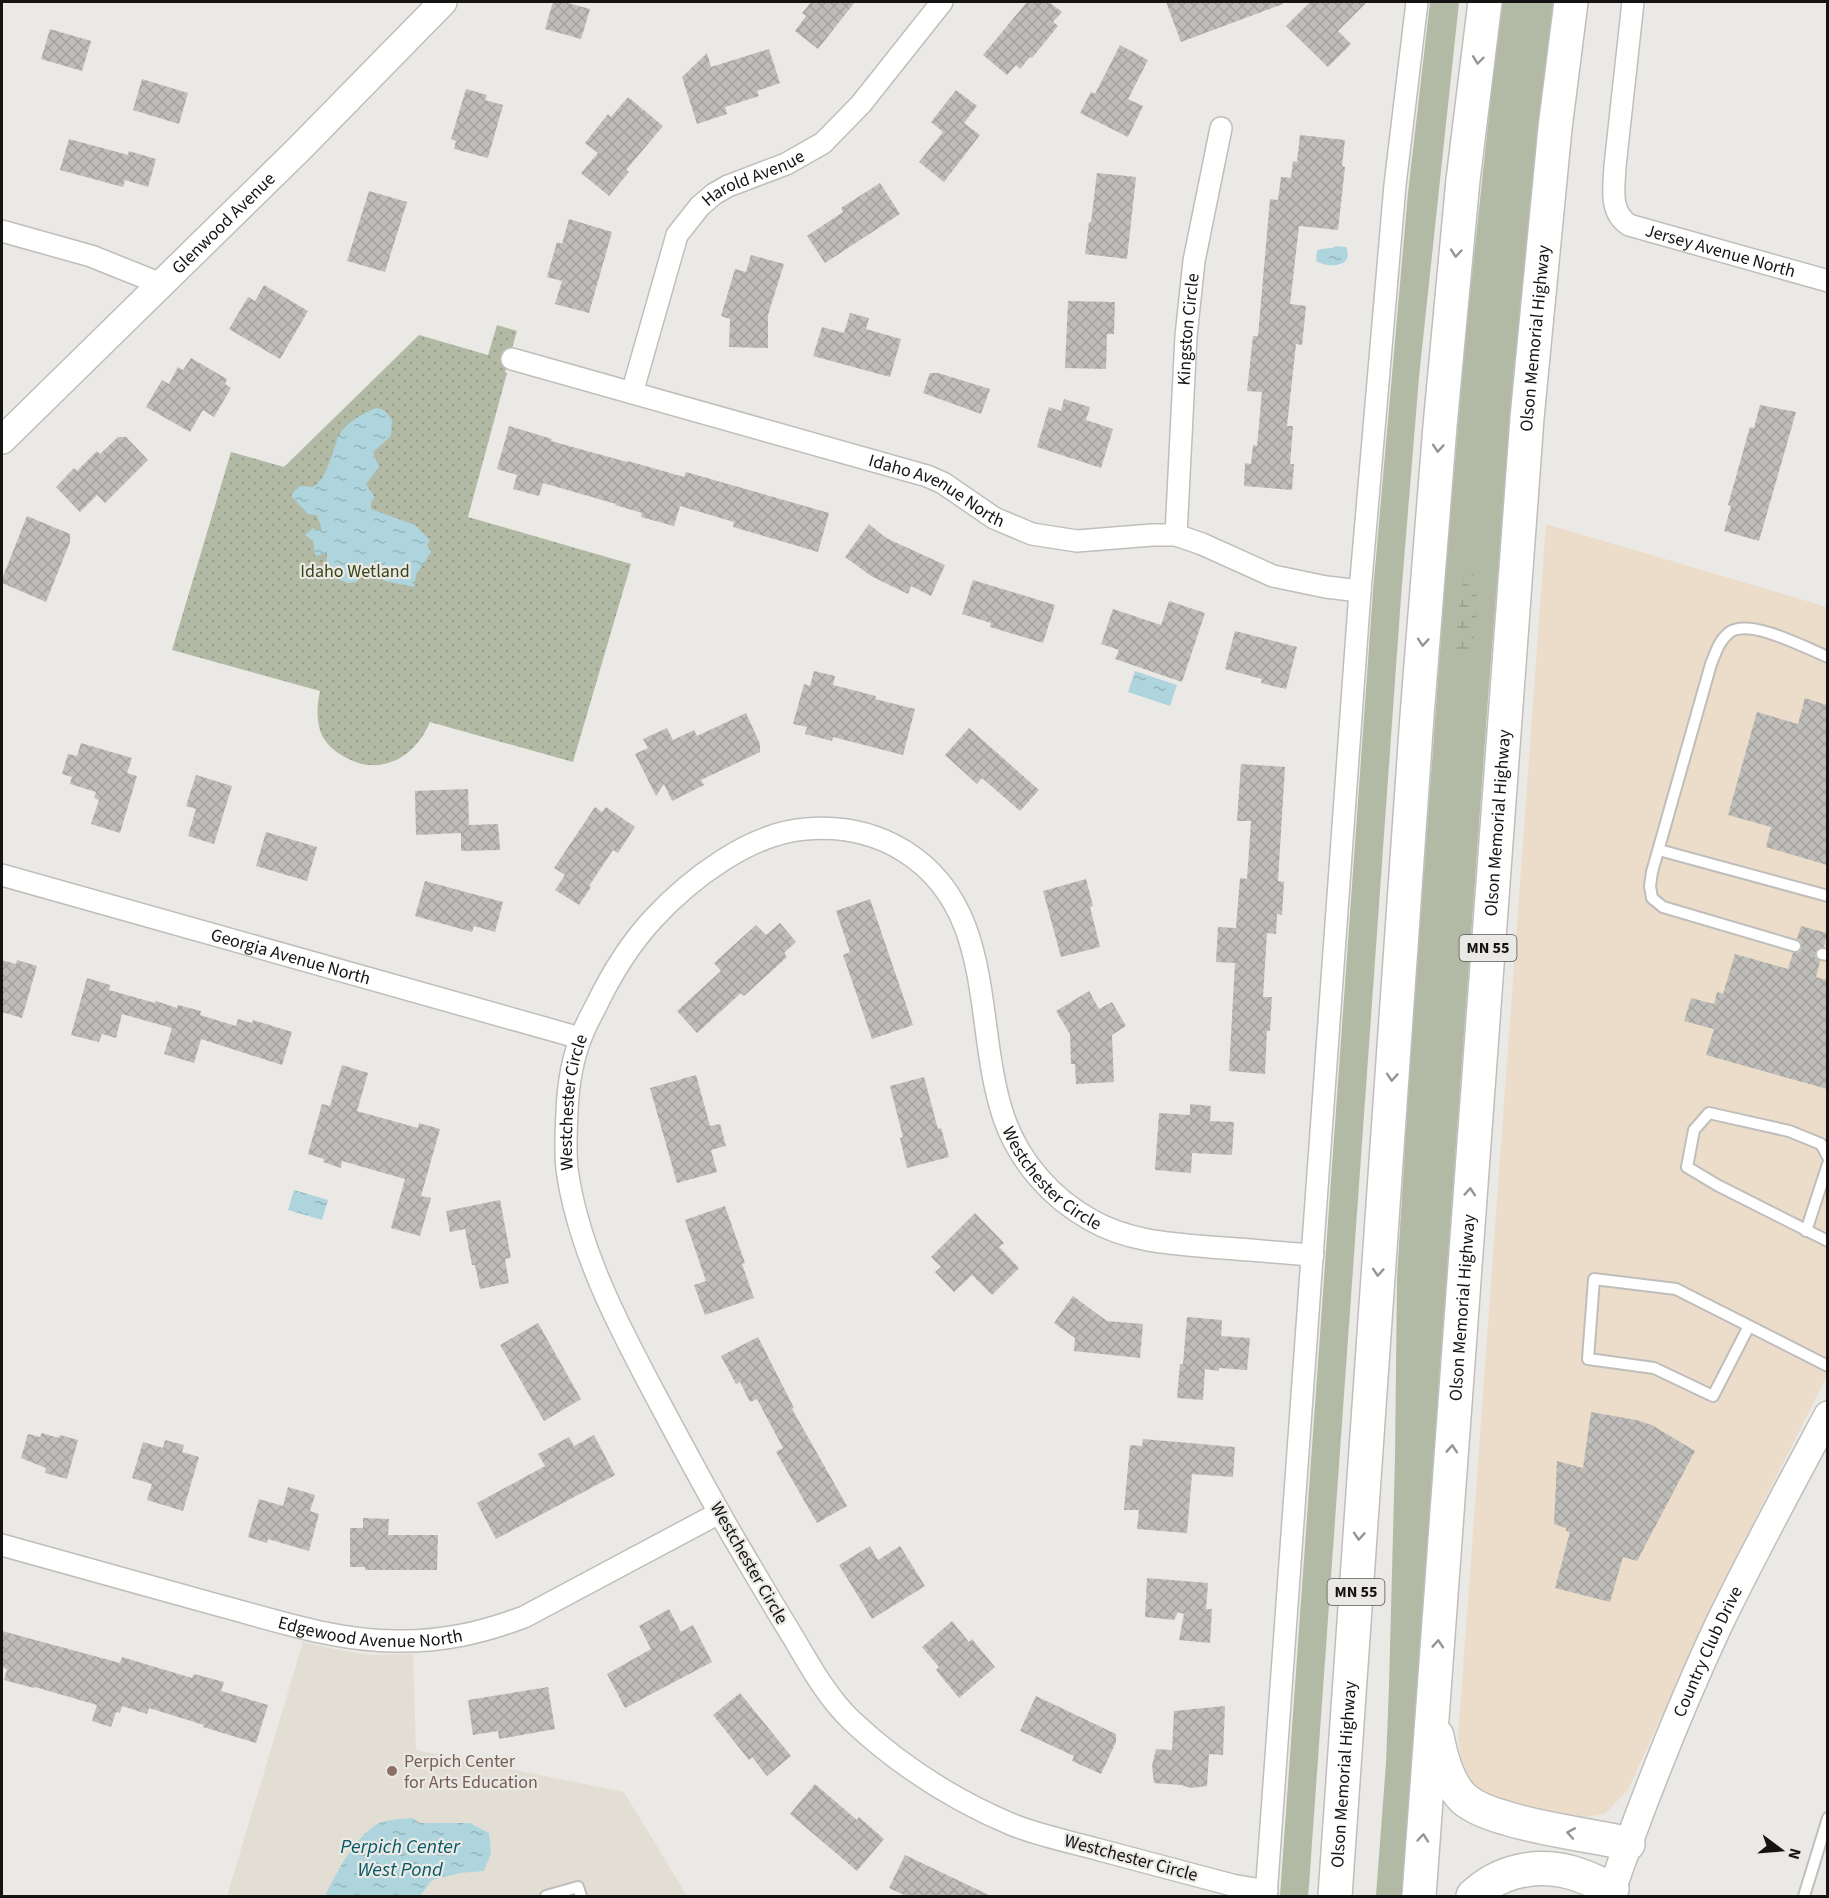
<svg xmlns="http://www.w3.org/2000/svg" width="1829" height="1898" viewBox="0 0 1829 1898" font-family="'Source Sans 3',sans-serif">
<style>
.commercial{fill:#ebddca}
.built{fill:#e3ded3}
.grass{fill:#b2b9a4;fill-rule:evenodd}
.wetland{fill:url(#wetland-marsh)}
.park{fill:url(#park-dots)}
.water{fill:url(#water-ripples)}
.building{fill:url(#building-cross-hatch)}
.lines{fill:none;stroke-linecap:round;stroke-linejoin:round}
.service-casing{stroke:#c0bebb;stroke-width:14}
.minor-casing{stroke:#c0bebb;stroke-width:24}
.tertiary-casing{stroke:#c0bebb;stroke-width:30}
.trunk-casing{stroke:#c0bebb;stroke-width:36}
.service{stroke:#fff;stroke-width:10}
.minor{stroke:#fff;stroke-width:21}
.tertiary{stroke:#fff;stroke-width:27}
.trunk{stroke:#fff;stroke-width:33}
.oneway{stroke:#969595}
.education-dot{fill:#8d6e63;stroke:#ebe9e5;stroke-width:2}
.labels{text-anchor:middle;dominant-baseline:central;stroke-width:4.5;stroke-linejoin:round;paint-order:stroke}
.shield{fill:#ebe9e5;stroke:#555452;stroke-width:1.5}
.shield-label{font-size:16px;font-weight:bold;fill:#151413}
.street-label{font-size:18px;fill:#151413;stroke:#ebe9e5}
.park-label{font-size:18px;fill:#384615;stroke:#ebe9e5}
.education-label{font-size:18px;fill:#785e54;stroke:#ebe9e5;text-anchor:start}
.water-label{font-size:20px;font-style:italic;fill:#025865;stroke:#ebe9e5}
</style>
<defs>
<pattern id="wetland-marsh" width="20" height="14" patternUnits="userSpaceOnUse" patternTransform="scale(1.5)"><rect width="20" height="14" fill="#b2b9a4"/><path d="M1 5h8M5 5V1M11 12h8M15 12V8" fill="none" stroke="#989e8c"/></pattern>
<pattern id="park-dots" width="8" height="8" patternUnits="userSpaceOnUse" patternTransform="scale(1.5)"><rect width="8" height="8" fill="#b2b9a4"/><path d="M2 2h.1M6 6h.1" fill="none" stroke="#989e8c" stroke-width="1.8" stroke-linecap="round"/></pattern>
<pattern id="water-ripples" width="26" height="14" patternUnits="userSpaceOnUse" patternTransform="scale(1.5)"><rect width="26" height="14" fill="#aed5de"/><path d="M2 4q2-2 4 0t4 0M15 11q2-2 4 0t4 0" fill="none" stroke="#95b6be"/></pattern>
<pattern id="building-cross-hatch" width="8" height="8" patternUnits="userSpaceOnUse" patternTransform="scale(1.5)"><rect width="8" height="8" fill="#bfbdba"/><path d="M0 0l8 8M0 8l8-8" fill="none" stroke="#a3a29f"/></pattern>
</defs>
<rect width="100%" height="100%" fill="#ebe9e5"/>
<path class="commercial" d="M1546 524 1827 607V1376L1710 1609 1628 1790 1605 1814 1579 1818 1502 1807 1481 1795 1463 1773 1458 1738Z"/>
<path class="built" d="M303 1642 334 1649 369 1655 413 1654 416 1750 624 1792 687 1896H227Z"/>
<path class="grass" d="M1430 2H1459L1419 377 1401 597 1309 1885 1308 1896H1280L1373 591 1408 193Z
M1501 2H1554L1514 367 1489 685 1402 1896H1376L1386 1763 1389 1686 1395 1458 1397 1278 1410 1065 1446 569 1466 332ZM1459 604 1476 614 1470 657 1459 623Z"/>
<path class="wetland" d="M1471 566C1482 593 1476 629 1470 657L1467 662H1464L1456 647 1459 604 1465 572 1468 567Z"/>
<path class="park" d="M497 325 517 331 505 372 507 373 468 517 631 564 573 762 430 722C415 758 379 778 343 756 334 751 325 743 321 733 316 719 317 705 320 691L172 650 231 452 284 467 419 335 488 355Z"/>
<path class="water" d="M1336 246 1346 247C1355 267 1328 269 1316 261L1317 251C1323 247 1330 250 1336 246Z
M376 408 384 410 392 420 391 436 373 452 379 467 366 484 375 498 371 502V509L415 525 430 540 427 545 431 552 416 575 414 587 385 581 374 570 362 569 357 582 347 583 326 573 327 553 315 556 313 541 305 535 313 528 322 531 317 515 308 514 291 496C302 477 308 494 318 483 329 471 331 455 337 440 343 424 360 415 376 408Z
M1135 671 1177 685 1170 706 1128 692Z
M294 1190 328 1200 322 1220 288 1210Z
M412 1818 420 1823H470L489 1833 491 1853 484 1871 461 1873 432 1880 420 1896H325C337 1872 354 1837 379 1823 388 1819 402 1819 412 1818Z"/>
<path class="building" d="M553 2H564L590 9 581 39 545 29Z
M811 2H855L818 49 795 31 806 16 802 13Z
M1027 2H1049L1062 12 1053 22 1058 26 1032 58 1030 57 1020 69 1016 65 1007 75 983 55Z
M1166 2H1283V4L1181 42Z
M1310 2H1367L1338 31 1351 44 1328 67 1286 26Z
M50 29 91 41 82 71 41 59Z
M1120 45 1148 60 1128 99 1143 106 1128 137 1080 113 1091 92 1095 94Z
M769 49 780 83 757 91 759 96 725 107 727 114 697 124 682 77 707 53 711 67Z
M142 79 188 93 179 124 133 110Z
M466 89 487 95 485 100 503 105 488 158 454 149 456 141 451 139Z
M956 90 977 106 964 123 980 135 944 182 919 162 943 132 931 122Z
M628 97 663 126 626 170 629 172 609 196 581 173 598 153 585 143 608 114 611 117Z
M1300 135 1345 140 1342 166 1345 167 1338 230 1299 226 1290 304 1306 306 1302 345 1296 344 1287 426H1293L1290 464H1294L1292 490 1244 486 1245 463 1251 464 1253 445 1257 446 1262 392 1247 391 1253 336H1258L1270 199 1278 200 1281 177 1291 178 1293 161 1297 162Z
M69 139 128 155 129 151 156 159 148 187 125 180 123 187 60 170Z
M1097 173 1136 177 1127 259 1085 254 1089 222H1091Z
M880 183 900 214 825 263 807 236 843 212 841 208Z
M369 191 407 202 385 272 347 261Z
M569 219 612 232 589 313 555 304 562 281 547 277 557 242 562 244Z
M751 255 784 264 768 315V348L729 347 730 319 721 316 735 269 746 272Z
M264 285 308 311 280 359 229 329 248 297 255 301Z
M1068 301 1115 302 1114 334H1107L1106 369 1065 368Z
M850 313 869 318 866 329 901 339 890 377 813 356 822 327 844 333Z
M191 358 227 379 225 384 231 388 214 417 203 410 190 432 146 407 162 380 169 384 178 367 183 370Z
M930 373H938L990 389 981 414 923 393Z
M1064 399 1090 407 1086 420 1113 429 1101 468 1037 447 1049 407 1061 411Z
M1760 405 1796 412 1759 541 1724 531 1731 506 1728 505 1750 427 1754 428Z
M509 426 552 439 551 441 627 462 628 461 684 477 686 472 829 513 818 552 733 527 734 522 680 506 674 526 641 517 642 513 615 505 616 504 543 483 539 496 513 489 517 475 497 469Z
M118 437H126L148 460 105 503 97 495 80 512 56 487 74 468 77 471 97 451 100 454Z
M27 516 70 534V542L46 602 2 583V579Z
M869 524 886 538 945 565 931 596 911 586 908 594 871 576 845 557Z
M973 580 1055 605 1043 643 990 627 991 623 962 614Z
M1169 601 1205 613 1182 682 1115 659 1119 650 1101 644 1113 609 1161 625Z
M1235 631 1297 647 1286 689 1261 683 1262 679 1225 669Z
M814 671 835 676 833 685 876 696 875 699 915 709 903 755 833 737 832 741 805 734 807 727 793 724 804 684 810 686Z
M1805 698 1827 705V865L1766 847 1771 827 1728 815 1757 712 1798 724Z
M746 713 760 744V752L701 780 704 785 672 801 664 784 656 796 635 754 648 748 643 739 667 728 673 740 694 730 697 736Z
M969 728 1039 790 1020 811 982 778 977 784 945 755Z
M81 743 132 758 127 773 137 776 120 833 91 824 99 800 94 798 96 792 70 784 72 777 62 774 68 754 77 756Z
M1241 764 1285 767 1278 881 1284 882 1282 915 1277 914 1276 934 1267 933 1263 997H1272L1270 1031H1267L1265 1074 1229 1071 1235 963 1216 962 1218 927 1236 928 1240 878 1247 879 1251 821H1237Z
M196 775 232 786 214 844 188 836 196 809 186 806Z
M468 789 469 825 498 824 500 850 461 851V833L416 835 415 791Z
M595 807 602 812 606 807 635 827 618 853 613 850 589 886 591 887 579 905 555 890 565 875 554 868Z
M266 832 317 847 307 881 256 866Z
M1086 879 1093 906 1090 907 1100 947 1061 957 1043 891Z
M425 881 503 902 495 932 474 926 472 932 415 916Z
M870 899 913 1025 872 1039 843 955 850 952 836 911Z
M780 923 796 942 784 953 787 957 744 996 741 993 697 1033 677 1011 721 971 714 963 756 925 766 935Z
M1801 926 1827 933 1824 947H1819L1815 953V957L1820 961 1816 977 1827 980V1089L1706 1055 1714 1029 1684 1021 1691 998 1714 1004 1717 992 1723 994 1735 954 1788 969 1793 953 1800 952 1802 948 1801 941 1797 939Z
M2 960 16 964 17 960 37 966 22 1018 2 1012Z
M87 978 110 985 109 990 155 1003 156 1001 177 1008 178 1005 201 1011 200 1015 236 1026 238 1019 252 1023 253 1020 292 1032 282 1065 201 1039 194 1063 164 1054 172 1028 122 1014 116 1038 102 1034 99 1042 71 1035Z
M1089 991 1099 1009 1112 1002 1126 1026 1112 1035 1114 1082 1076 1084 1075 1064H1071L1070 1034 1056 1011Z
M342 1065 368 1073 357 1111 418 1128 419 1123 440 1129 421 1196 431 1198 420 1236 391 1228 405 1179 342 1161 341 1168 323 1162 324 1159 308 1154 322 1104 330 1106Z
M696 1075 710 1126 720 1124 726 1146 711 1150 717 1172 677 1183 650 1088Z
M924 1077 938 1129 941 1128 949 1157 907 1168 900 1138 903 1137 890 1086Z
M1190 1104 1211 1106 1210 1121 1234 1122 1232 1155 1192 1153 1191 1173 1155 1170 1159 1113 1190 1115Z
M500 1200 511 1258 505 1259 509 1283 480 1289 475 1265H472L465 1229 450 1232 446 1211Z
M725 1206 745 1263 742 1264 754 1298 705 1315 694 1285 706 1281 685 1220Z
M975 1213 1004 1243 999 1247 1019 1268 992 1295 972 1275 954 1292 935 1272 941 1267 931 1257Z
M1073 1296 1107 1321 1143 1324 1140 1358 1074 1351 1075 1338 1054 1323Z
M1187 1317 1222 1320 1221 1336 1250 1338 1247 1370 1219 1368V1371L1205 1369 1203 1400 1177 1398 1180 1364H1183Z
M538 1323 581 1399 544 1421 500 1345Z
M758 1337 794 1408 792 1409 847 1506 817 1523 776 1452 783 1448 757 1399 750 1402 740 1382 736 1384 721 1356Z
M1591 1412 1636 1420 1652 1425 1695 1451 1637 1561 1623 1557 1610 1602 1555 1588 1570 1532 1566 1531V1528L1554 1524 1557 1461 1583 1468Z
M42 1433 59 1438 60 1435 78 1440 67 1479 45 1473 46 1468 21 1458 28 1434 40 1437Z
M594 1435 615 1475 496 1539 477 1503 545 1466 538 1454 569 1437 574 1446Z
M1143 1439 1235 1447 1233 1477 1192 1474 1187 1533 1137 1529 1139 1510H1124L1130 1445 1142 1446Z
M165 1440 184 1445 182 1452 199 1457 183 1511 147 1500 152 1484 132 1478 143 1442 163 1448Z
M288 1487 315 1495 310 1511 319 1514 309 1551 268 1539 267 1543 248 1537 259 1499 283 1506Z
M363 1518 389 1519 388 1535H438L437 1570H365V1567H350V1528H363Z
M870 1546 878 1560 900 1546 925 1586 872 1619 839 1565Z
M1147 1578 1208 1583 1206 1609H1212L1210 1643 1179 1640 1184 1614 1178 1612 1174 1620 1145 1617Z
M669 1609 681 1632 693 1625 712 1662 625 1708 607 1674 651 1649 639 1626Z
M952 1621 969 1642 972 1639 995 1667 959 1698 936 1670 939 1667 922 1647Z
M2 1631 120 1663 122 1657 192 1678 194 1674 224 1682 221 1691 268 1705 256 1743 203 1727 204 1725 149 1708 147 1714 122 1706 120 1713 116 1712 111 1727 92 1721 97 1705 35 1687 34 1688 4 1680 7 1669 2 1667Z
M548 1687 555 1729 499 1739 498 1731 473 1735 468 1700Z
M740 1693 791 1756 767 1776 752 1757 749 1760 713 1715Z
M1036 1696 1116 1734V1742L1101 1774 1072 1761 1074 1756 1020 1731Z
M1225 1706 1223 1755 1209 1754 1207 1786 1191 1788 1181 1785 1154 1783 1152 1766 1156 1749 1172 1750 1174 1711Z
M815 1784 857 1820 859 1817 884 1839 857 1871 790 1814Z
M905 1855 991 1896H906L889 1888Z"/>
<g class="lines">
<defs>
<path id="service" d="M1659 850 1828 896
M1795 946 1663 907 1652 898 1650 886 1652 872 1711 664C1716 652 1719 640 1730 632 1750 618 1806 648 1828 657
M1822 954 1828 955
M1828 1157 1821 1144 1789 1131 1709 1113 1694 1130 1687 1167 1717 1185 1828 1241
M1806 1231 1828 1164
M1749 1326 1713 1396 1654 1368 1588 1359 1594 1279 1676 1289 1828 1366
M546 1896 578 1887 581 1896
M1804 1896 1828 1818"/>
<g id="minor">
<path id="s1" d="M1633 2 1615 166C1614 188 1609 212 1629 225L1828 281"/>
<path d="M2 231 91 256 161 284"/>
<path id="s2" d="M512 359 927 476 943 483 994 518 1032 534 1077 541 1152 535H1176L1202 544 1273 576 1326 587 1360 591"/>
<path id="s3" d="M632 393 677 235 700 206 714 194 728 186 786 164 823 143 861 104 942 2"/>
<path id="s4" d="M1176 535 1186 336 1194 261 1221 128"/>
<path id="s5" d="M2 875 580 1038"/>
<path id="s6" d="M2 1545C75 1565 148 1585 221 1606 278 1621 336 1641 395 1641 442 1642 481 1633 524 1617L719 1513"/>
<path id="s7" d="M1267 1891 1232 1885C1188 1873 1144 1862 1100 1850 1071 1842 1041 1836 1013 1825 953 1800 899 1765 852 1721 827 1697 810 1666 793 1637 773 1605 754 1572 735 1540 708 1494 683 1447 658 1400 620 1329 578 1250 567 1169 565 1150 566 1131 567 1112 568 1086 572 1059 582 1035 586 1024 592 1014 597 1004 612 973 629 945 653 919 690 879 750 833 806 829 841 826 875 833 904 851 998 909 973 1028 1004 1118 1019 1161 1051 1198 1091 1220 1131 1243 1177 1244 1223 1248 1253 1250 1283 1253 1313 1255"/>
<path d="M1266 1896 1360 591 1395 185 1417 2"/>
</g>
<g id="tertiary">
<path id="s8" d="M2 440 299 149 443 2"/>
<path id="s9" d="M1612 1889C1644 1799 1679 1709 1720 1622 1754 1552 1791 1484 1828 1415"/>
</g>
<g id="trunk">
<path d="M1437 1736C1441 1757 1448 1784 1464 1799 1476 1809 1491 1814 1506 1818 1546 1831 1588 1834 1628 1844"/>
<path id="s10" d="M1335 1896 1417 716 1440 426 1463 180 1485 2"/>
<path id="s11" d="M1419 1896 1527 418 1555 128 1571 2"/>
<path d="M1473 1896C1500 1870 1537 1863 1573 1873 1587 1877 1600 1884 1612 1889"/>
</g>
</defs>
<use href="#service" class="service-casing"/>
<use href="#minor" class="minor-casing"/>
<use href="#tertiary" class="tertiary-casing"/>
<use href="#trunk" class="trunk-casing"/>
<use href="#service" class="service"/>
<use href="#minor" class="minor"/>
<use href="#tertiary" class="tertiary"/>
<use href="#trunk" class="trunk"/>
</g>
<defs><path id="oneway-chevron" d="M-2-3.5L2.5 0L-2 3.5" fill="none" stroke-width="1.6" stroke-linecap="round" stroke-linejoin="round" transform="scale(1.5)"/></defs>
<g class="oneway">
<use href="#oneway-chevron" transform="translate(1478 60) rotate(97)"/>
<use href="#oneway-chevron" transform="translate(1456 253) rotate(95)"/>
<use href="#oneway-chevron" transform="translate(1438 448) rotate(94)"/>
<use href="#oneway-chevron" transform="translate(1423 642) rotate(94)"/>
<use href="#oneway-chevron" transform="translate(1392 1077) rotate(94)"/>
<use href="#oneway-chevron" transform="translate(1470 1192) rotate(-86)"/>
<use href="#oneway-chevron" transform="translate(1378 1272) rotate(94)"/>
<use href="#oneway-chevron" transform="translate(1452 1449) rotate(-86)"/>
<use href="#oneway-chevron" transform="translate(1359 1536) rotate(94)"/>
<use href="#oneway-chevron" transform="translate(1438 1644) rotate(-86)"/>
<use href="#oneway-chevron" transform="translate(1571 1833) rotate(-170)"/>
<use href="#oneway-chevron" transform="translate(1423 1838) rotate(-85)"/>
</g>
<circle class="education-dot" cx="392" cy="1771" r="6"/>
<g class="labels">
<g class="shield">
<rect x="1459.5" y="935" width="57" height="26" rx="4.5"/>
<rect x="1327.5" y="1579" width="57" height="26" rx="4.5"/>
</g>
<g class="shield-label">
<text x="1488" y="948">MN 55</text>
<text x="1356" y="1592">MN 55</text>
</g>
<g class="street-label">
<text stroke="none"><textPath href="#s3" startOffset="262">Harold Avenue</textPath></text>
<text stroke="none"><textPath href="#s8" startOffset="310">Glenwood Avenue</textPath></text>
<text stroke="none"><textPath href="#s1" startOffset="324">Jersey Avenue North</textPath></text>
<text stroke="none"><textPath href="#s4" startOffset="206">Kingston Circle</textPath></text>
<text stroke="none"><textPath href="#s11" startOffset="1562">Olson Memorial Highway</textPath></text>
<text stroke="none"><textPath href="#s2" startOffset="446">Idaho Avenue North</textPath></text>
<text stroke="none"><textPath href="#s11" startOffset="1076">Olson Memorial Highway</textPath></text>
<text stroke="none"><textPath href="#s5" startOffset="300">Georgia Avenue North</textPath></text>
<text stroke="none"><textPath href="#s7" startOffset="1148">Westchester Circle</textPath></text>
<text stroke="none"><textPath href="#s7" startOffset="2010">Westchester Circle</textPath></text>
<text stroke="none"><textPath href="#s11" startOffset="590">Olson Memorial Highway</textPath></text>
<text transform="translate(749 1563) rotate(60)">Westchester Circle</text>
<text stroke="none"><textPath href="#s6" startOffset="380">Edgewood Avenue North</textPath></text>
<text stroke="none"><textPath href="#s9" startOffset="256">Country Club Drive</textPath></text>
<text stroke="none"><textPath href="#s10" startOffset="122">Olson Memorial Highway</textPath></text>
<text transform="translate(1131 1858) rotate(15)">Westchester Circle</text>
</g>
<g class="park-label">
<text x="355" y="571">Idaho Wetland</text>
</g>
<g class="education-label">
<text x="404" y="1761">Perpich Center<tspan x="404" dy="21">for Arts Education</tspan></text>
</g>
<g class="water-label">
<text x="400" y="1847">Perpich Center<tspan x="400" dy="23">West Pond</tspan></text>
</g>
</g>
<rect width="1829" height="1898" fill="none" stroke="#151413" stroke-width="6"/>
<g transform="translate(1781 1850) rotate(106)" stroke="#ebe9e5" stroke-width="4.5" paint-order="stroke">
<path d="M0-4.5L10 22L0 15L-10 22Z" fill="#151413"/>
<text y="-9" font-size="16" font-weight="bold" text-anchor="middle" fill="#151413">N</text>
</g>
</svg>
